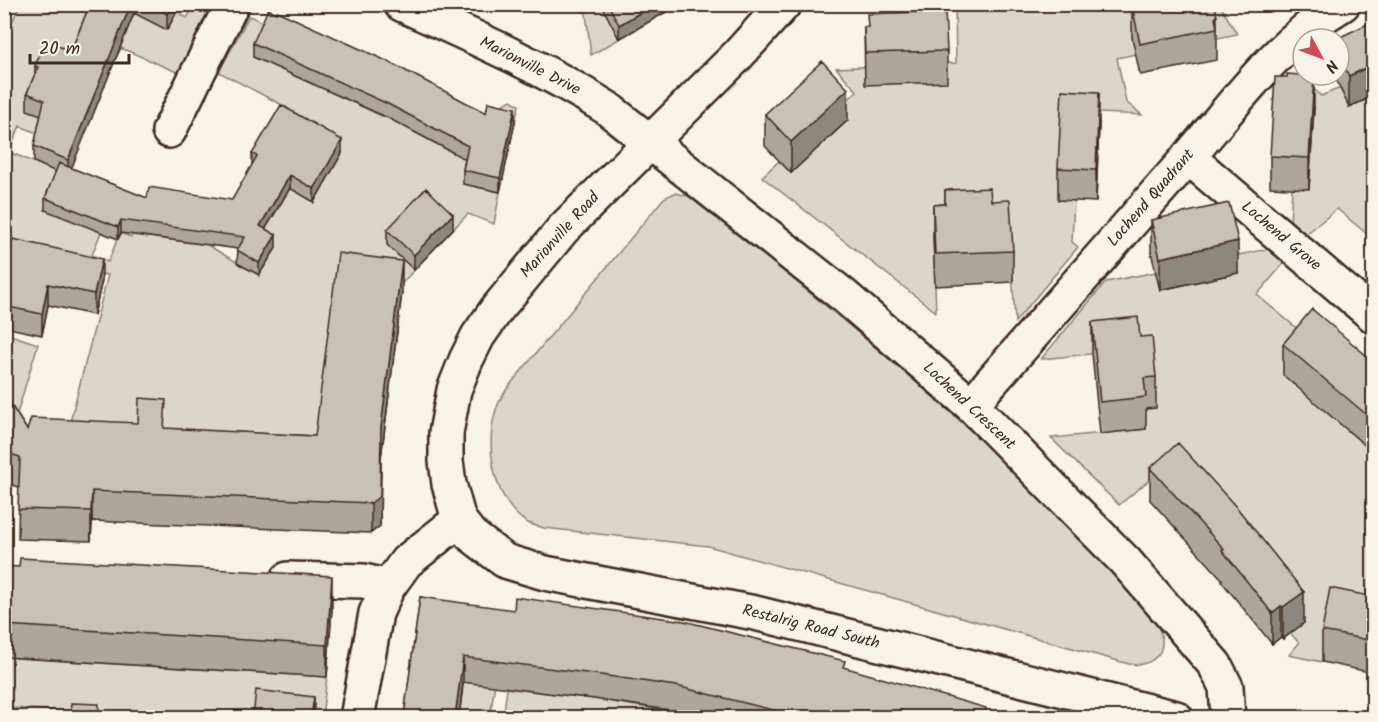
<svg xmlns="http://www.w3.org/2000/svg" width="1378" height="722" viewBox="0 0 1378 722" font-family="Kalam,sans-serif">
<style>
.green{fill:#dbd6cb;stroke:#8b8074;stroke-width:1.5}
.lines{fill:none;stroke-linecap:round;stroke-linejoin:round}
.minor-casing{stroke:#3b2a1e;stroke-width:38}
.minor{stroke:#f7f3e8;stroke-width:33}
.wall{fill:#aca69d;stroke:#3b2a1e;stroke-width:1.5}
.shaded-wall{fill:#8c877f;stroke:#3b2a1e;stroke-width:1.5}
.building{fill:#c8c1b6;stroke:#3b2a1e;stroke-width:1.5}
.labels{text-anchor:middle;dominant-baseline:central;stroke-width:6;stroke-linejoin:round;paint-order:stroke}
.street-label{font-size:16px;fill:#3b2a1e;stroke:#f7f3e8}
</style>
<rect width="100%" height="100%" fill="#f7f3e8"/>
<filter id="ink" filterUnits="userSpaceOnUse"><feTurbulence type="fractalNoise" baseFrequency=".0167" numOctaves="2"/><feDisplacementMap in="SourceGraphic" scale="12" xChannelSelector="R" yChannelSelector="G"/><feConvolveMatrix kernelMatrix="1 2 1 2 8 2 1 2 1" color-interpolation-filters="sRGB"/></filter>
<g filter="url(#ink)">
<path class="green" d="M20 5H184L180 14 187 18 194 6 210 14 179 73 121 48 117 56 82 41 92 118 90 122 55 108 44 136 20 126 9 152 68 176 101 232 92 255 108 262 120 233 131 237 132 235 200 244 205 207 214 209 209 246 259 275 260 238 281 203 253 166 314 202 342 153 286 107 219 72 249 16 268 24 253 57 314 85 330 50 336 79 330 92 382 116 413 89 396 122 446 149 474 121 511 100 519 105 515 122 463 184 500 192 494 224 468 214 453 229 388 245 414 270 395 291 318 445 98 521 92 522 59 465 108 275 12 259 5 277V37Z
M577 5H602L619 39 591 55 586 13 575 8Z
M955 5H1220L1237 34 1213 39 1132 37 1136 54 1117 58 1126 102 1142 115 1078 112 1072 242 1078 247 1015 322 1010 232 933 236 936 312 762 177 779 161 791 173 838 109 857 91 836 68 956 63Z
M1299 74 1321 96 1340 88 1349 107 1373 96V239L1337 209 1305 235 1290 222Z
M675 193 688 196C754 247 818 299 882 353 981 437 1077 525 1158 627 1170 652 1153 667 1129 664L708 546 544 528C539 526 531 525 526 522 491 499 483 438 499 402 504 392 511 383 518 375L664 198Z
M1267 249 1284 263 1257 295 1312 341 1373 452V628L1331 619 1322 662 1289 655 1299 643 1154 476 1119 505 1051 438 1146 429 1138 349 1041 359 1106 282 1156 272 1160 290 1237 273 1234 256Z
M4 333 38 344 7 447 4 446Z
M505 616 490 717H459L471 629Z
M5 649 16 658 327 677 322 717 201 718 9 708 5 711Z
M507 688 594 699 702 717 503 718Z"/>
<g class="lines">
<defs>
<path id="minor" d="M401 4C472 36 542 67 607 108L843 295 971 405 1125 561 1215 665 1226 687 1228 718
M784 4 737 56 563 229 497 309 478 336 466 360 454 390 446 433V461L449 484 459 520 471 535 505 561 545 573 755 613 1176 718
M169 131 232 4
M1188 157 1374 316
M971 405C1042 324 1113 242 1185 161 1235 104 1276 43 1343 4
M288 579 364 581 388 587
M357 718 376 613 388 587 406 562 459 520"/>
</defs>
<use href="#minor" class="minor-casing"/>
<use href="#minor" class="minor"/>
</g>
<path class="wall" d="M90 4H181L167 30 134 13 71 168 147 198 232 200 252 165V154L342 153 314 202 290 188 265 229 276 248 259 275 237 263 238 249 121 233 118 239 45 210V198L56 172 34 162V146L41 115 27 110V93L35 74V66L71 51Z
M601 4H680L619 39Z
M1132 5 1217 17V60L1140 75 1132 37Z
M1374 21V96L1349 107 1334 75H1339V39Z
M864 27 947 51V82L865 85Z
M253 43 486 113 515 122 500 192 463 184V170L465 159 388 118 253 57Z
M1314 108 1309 189 1270 187V156Z
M765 114 848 120 791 173 765 146Z
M1099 123 1096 202 1058 200V168Z
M945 190 991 201 1013 251V282L935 286 933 236V205L945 204Z
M1151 220 1238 273 1160 290 1151 252Z
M453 229 414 270 387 245V230Z
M4 276 102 280 94 315 48 305 42 335 4 327Z
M402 292 381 458 380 526 371 533 92 521 91 541 18 539 19 487 4 483V394L27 430 166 429 315 436Z
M1092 322 1140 337 1156 377V408L1146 409V429L1100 434 1092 354Z
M1283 344 1374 362V453L1283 375Z
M1150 468 1304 623 1283 639 1281 637 1272 644 1222 582V579L1150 500Z
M4 566 332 608 327 677 4 657Z
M420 597 845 668 986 717H701L676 711 594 699 463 682 459 717H404Z
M1374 597V673L1322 662V631Z"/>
<path class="shaded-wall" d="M5 4H15L4 22V5Z
M131 4H134V13L68 177V160Z
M172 4H181L167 30V14Z
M655 4H680L619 39V25Z
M1374 64V96L1349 107V76Z
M1314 76V108L1309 189V158Z
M848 89V120L791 173V142Z
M1099 92V123L1096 202V170Z
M515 108V122L500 192V178Z
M342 140V153L314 202V189Z
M290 175V188L260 238V226Z
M453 214V229L414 270V255Z
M121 220V233L118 239V227Z
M276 235V248L259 275V263Z
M1238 241V273L1160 290V258Z
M102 259V280L94 315V294Z
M402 261V292L381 458 380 526 371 533V503Z
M48 284V305L42 335V314Z
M92 491V521L91 541V511Z
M332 576V608L327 677V645Z
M1304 592V623L1283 639V607Z
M1281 606V637L1272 644V613Z
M463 657V682L459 717H455Z
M314 697V717H311Z"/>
<path class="building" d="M90 4H131L68 160 34 146 44 100 27 93 38 67 35 66 45 41 71 51Z
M150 4H172L167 14Z
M608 4H655L619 25Z
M1136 4H1215L1217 17 1215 18 1217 28 1140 44 1132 5Z
M268 9 276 13 277 11 391 63 486 113 488 102 515 108 500 178 463 170 468 146 388 104 253 43Z
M945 11 947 51 865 53 864 27H868L867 14Z
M1374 21V64L1349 76 1339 55V39H1336Z
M822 61 848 89 791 142 765 114Z
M1287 74 1314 76 1309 158 1270 156 1275 77H1287Z
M1062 90 1099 92 1096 170 1058 168Z
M281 105 342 140 314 189 290 175 260 226 276 235 259 263 237 250 245 237 121 220 118 227 45 198 59 163 147 198 149 187 232 200 257 156 252 154Z
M426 188 453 214 414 255 387 230Z
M990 188 991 201 1010 200 1013 251 935 254 933 205 945 204V190Z
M1229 203 1238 241 1160 258 1151 220Z
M13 239 102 259 94 294 48 284 42 314 4 306V276Z
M338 253 402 261 381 427 380 496 371 503 92 491 91 511 18 509 20 457 4 452V394L27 430 31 418 138 423 139 398 166 400 164 428 315 436Z
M1312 309 1374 362V421L1283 344Z
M1138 317 1140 337 1152 336 1156 377 1144 378 1146 397 1100 402 1092 322Z
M1178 443 1238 509 1304 592 1283 607 1281 606 1272 613 1222 550 1224 549 1150 468Z
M20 558 332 576 327 645 4 625V566L19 567Z
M1330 588 1374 597V641L1322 631Z
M420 597 514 610 515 597 684 621 845 661 843 667 986 708 984 717H801L676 686 594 674 463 657 455 717H420L404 715Z
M256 690 314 697 311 717H253Z
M71 703 99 704 98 717H70Z"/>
</g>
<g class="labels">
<g class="street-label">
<text transform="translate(530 66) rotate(27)">Marionville Drive</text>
<text transform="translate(1151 198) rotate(-49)">Lochend Quadrant</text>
<text transform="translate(560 235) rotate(-48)">Marionville Road</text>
<text transform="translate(1281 236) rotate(40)">Lochend Grove</text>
<text transform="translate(969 406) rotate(43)">Lochend Crescent</text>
<text transform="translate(811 627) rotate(14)">Restalrig Road South</text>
</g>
</g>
<rect width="1378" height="722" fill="none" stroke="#f7f3e8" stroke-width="24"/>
<rect x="12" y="12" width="1354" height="698" fill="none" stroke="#3b2a1e" stroke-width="2" filter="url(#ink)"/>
<g transform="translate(1321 57) rotate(131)"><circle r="28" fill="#f7f3e8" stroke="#aca397" stroke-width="1.5"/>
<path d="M0-4.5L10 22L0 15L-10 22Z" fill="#d1495b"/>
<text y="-9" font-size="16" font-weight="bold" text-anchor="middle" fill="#3b2a1e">N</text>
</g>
<path d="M30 54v9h99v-9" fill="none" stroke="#3b2a1e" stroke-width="3"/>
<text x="39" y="54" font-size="18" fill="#3b2a1e" stroke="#f7f3e8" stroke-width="4.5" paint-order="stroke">20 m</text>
</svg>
